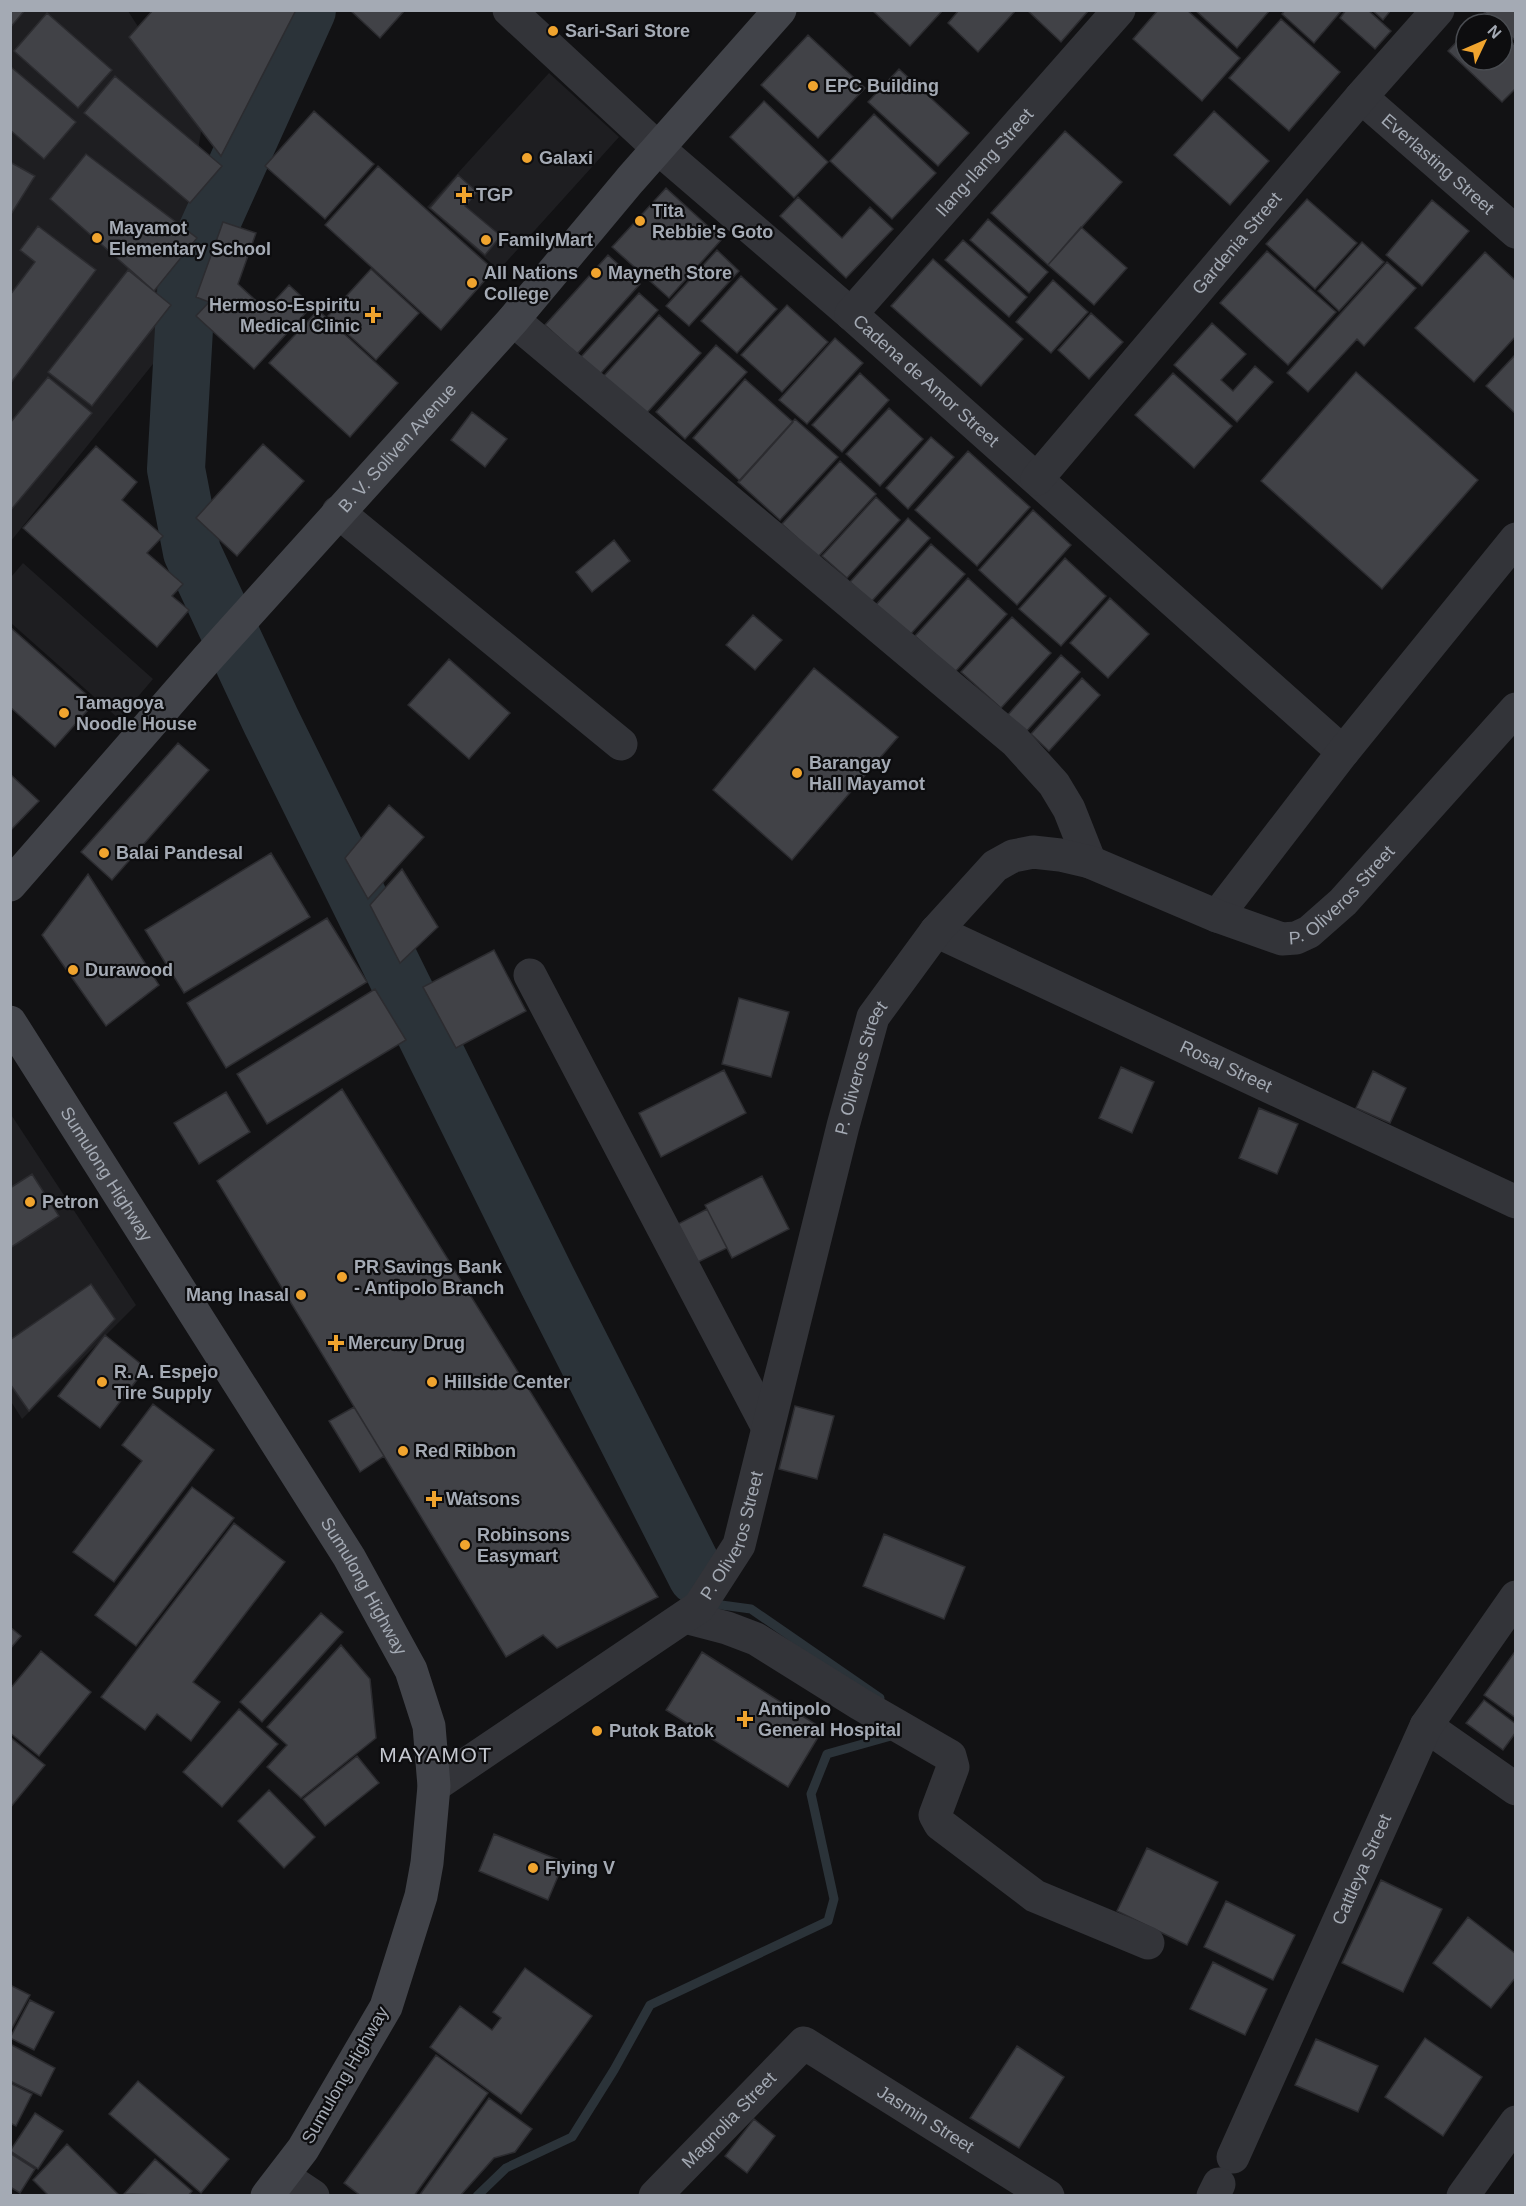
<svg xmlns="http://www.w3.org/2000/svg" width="1526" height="2206" viewBox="0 0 1526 2206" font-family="Arial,sans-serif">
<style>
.built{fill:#1e1e21}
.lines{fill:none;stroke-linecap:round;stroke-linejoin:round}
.stream{stroke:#2b3339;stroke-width:9}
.river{stroke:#2b3339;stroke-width:58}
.building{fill:#414247;stroke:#2c2c30;stroke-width:1.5}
.street{stroke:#333439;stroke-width:33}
.secondary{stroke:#414349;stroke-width:33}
.poi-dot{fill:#f0a42e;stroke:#0d0d0f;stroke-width:2}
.labels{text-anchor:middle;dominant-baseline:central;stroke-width:4.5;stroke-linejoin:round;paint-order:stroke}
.poi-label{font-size:18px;font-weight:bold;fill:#a4aab4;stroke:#0d0d0f;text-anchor:start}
.street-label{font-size:18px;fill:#a4aab4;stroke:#0d0d0f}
.quarter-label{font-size:21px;letter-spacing:1.5px;fill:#c5c8d0;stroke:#0d0d0f}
</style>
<rect width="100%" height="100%" fill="#121214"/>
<path class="built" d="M11 11H128L202 126 165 349 11 541Z
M549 73 619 137 499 270 427 207Z
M23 563 153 679 119 719 11 623V577Z
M10 1113 136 1305 22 1419 10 1400Z"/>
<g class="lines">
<path class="stream" d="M714 1604 751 1609 880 1698
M477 2196 506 2168 572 2137 614 2070 650 2005 828 1921 834 1899 811 1794 827 1754 891 1736"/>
<path class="river" d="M307 10 187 276 176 469 192 552 271 721 548 1282 697 1576"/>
</g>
<path class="building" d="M10 10H25L10 28Z
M153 10H296L221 156 129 37Z
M350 10H405L380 38Z
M872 10H943L910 46Z
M959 10H1016L978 52 948 23Z
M1027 10H1089L1061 42Z
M1158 10H1187L1240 58 1202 101 1133 39Z
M1195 10H1270L1237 48Z
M1285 10H1342L1314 43 1282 14Z
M1346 10H1368L1391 31 1375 49 1340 18Z
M1372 10H1391L1383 20Z
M1482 10H1516V41L1502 29V24H1497Z
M47 13 112 70 78 108 14 51Z
M1482 15 1492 24H1473Z
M1281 19 1340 72 1289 131 1229 78Z
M1466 32V60H1502V34L1516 46V88L1502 102 1448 51Z
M808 35 865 88 818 138 761 85Z
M11 67 76 122 44 159 10 130Z
M899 69 969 133 938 166 868 102Z
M115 76 222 166 190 203 84 113Z
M764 101 828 162 794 198 730 137Z
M314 111 374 164 325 219 265 166Z
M1214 111 1269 161 1230 205 1174 155Z
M874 114 936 173 892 219 830 161Z
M1065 131 1122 182 1048 265 991 213Z
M86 154 197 238 154 291 50 199Z
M10 162 35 176 10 216Z
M378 166 494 270 441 330 325 225Z
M458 175 477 192 465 206 501 236 485 255 430 208Z
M666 188 722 239 669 298 612 247Z
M798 197 842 238 870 207 893 229 846 278 780 216Z
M1307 199 1357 243 1315 289 1266 244Z
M1432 200 1469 231 1422 286 1386 255Z
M988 219 1048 272 1029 293 970 240Z
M223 222 256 233 238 284 266 310 289 285 312 306 254 369 196 316 209 302 196 297Z
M38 226 96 270 10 384V295L35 262 20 250Z
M1081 227 1127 268 1094 305 1048 265Z
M963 240 1027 297 1009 317 945 260Z
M1362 242 1384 262 1339 311 1318 291Z
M717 250 739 271 689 326 666 306Z
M1267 251 1336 312 1288 365 1220 303Z
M1485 252 1516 281V336L1474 382 1415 328Z
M608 255 640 284 577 354 545 325Z
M933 259 1023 339 981 386 891 306Z
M1387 262 1416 288 1364 346 1357 339 1308 392 1287 373Z
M371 269 419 313 376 360 328 316Z
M128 270 171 305 92 406 48 372Z
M741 276 777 309 737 353 701 321Z
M1053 280 1088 312 1051 353 1016 322Z
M639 293 658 310 600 374 581 357Z
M787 305 828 342 782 392 741 355Z
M318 310 398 383 350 437 269 363Z
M1091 313 1123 342 1089 379 1058 350Z
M659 315 701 353 645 415 603 377Z
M1212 323 1246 354 1221 380 1233 391 1255 366 1273 382 1237 422 1174 365Z
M835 338 863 363 807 424 779 400Z
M716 345 747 372 685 439 656 412Z
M1516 354V414L1486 386Z
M1356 372 1478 480 1382 589 1261 481Z
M860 373 889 400 842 452 812 425Z
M1173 373 1232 426 1194 468 1135 415Z
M48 377 92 413 10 511V423Z
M745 379 793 422 740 481 693 438Z
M889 408 923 439 880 486 846 454Z
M472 412 507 439 485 467 451 440Z
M795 419 838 457 780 520 738 482Z
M931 437 954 457 908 509 886 488Z
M263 444 304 481 237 556 196 518Z
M96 446 137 482 122 500 163 536 147 553 183 584 172 596 189 610 157 647 23 528Z
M968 451 1030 507 977 566 915 510Z
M840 461 876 494 818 557 782 524Z
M876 497 900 520 847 578 822 556Z
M1033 510 1071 545 1017 605 979 570Z
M908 518 930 538 871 602 850 582Z
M614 540 630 561 592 592 576 572Z
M931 544 965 574 908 637 874 607Z
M1065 558 1106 596 1061 646 1019 609Z
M968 578 1007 614 955 672 915 636Z
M1110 598 1149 634 1108 678 1070 643Z
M753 615 782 640 755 670 726 645Z
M1012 617 1051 653 1001 708 961 672Z
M10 627 95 702 55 747 10 707Z
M1061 655 1080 672 1024 734 1006 717Z
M449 659 510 713 469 759 408 705Z
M814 668 898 737 792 860 713 790Z
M1082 678 1100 695 1049 751 1031 734Z
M178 743 209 770 112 880 81 852Z
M10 774 39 801 10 831Z
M389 805 424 837 368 899 345 858Z
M271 853 310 917 184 993 145 930Z
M402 869 438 927 400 963 370 905Z
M88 874 159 985 106 1026 42 935Z
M327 918 367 982 226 1068 187 1003Z
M494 950 526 1011 456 1048 423 987Z
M375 989 406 1040 267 1124 237 1074Z
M739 998 789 1012 771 1077 722 1064Z
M1121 1067 1154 1082 1132 1133 1099 1118Z
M724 1070 746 1113 661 1157 639 1113Z
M1373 1071 1406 1088 1390 1123 1356 1108Z
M342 1089 658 1597 557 1648 543 1635 506 1657 217 1181Z
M226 1092 250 1132 199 1164 174 1123Z
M1259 1108 1298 1124 1277 1174 1239 1158Z
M32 1174 59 1216 10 1248V1188Z
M762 1176 789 1229 732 1258 705 1205Z
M707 1209 727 1248 698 1262 678 1224Z
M91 1284 115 1319 29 1411 10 1384V1340Z
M105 1335 146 1368 100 1428 58 1396Z
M153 1404 214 1450 114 1582 73 1552 142 1461 122 1445Z
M795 1406 834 1416 817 1479 779 1469Z
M354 1407 384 1456 360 1472 329 1421Z
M192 1487 234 1518 136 1646 95 1615Z
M234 1523 285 1562 193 1682 220 1702 191 1741 157 1714 145 1730 101 1697Z
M884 1534 965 1567 944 1619 863 1586Z
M321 1613 343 1632 262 1722 240 1702Z
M10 1627 21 1636 10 1649Z
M341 1645 370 1679 376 1738 301 1798 267 1767 287 1745 267 1727Z
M1516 1650V1718L1484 1695Z
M41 1651 91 1692 39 1756 10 1733V1689Z
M702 1652 823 1729 788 1787 666 1710Z
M1484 1700 1516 1724V1732L1503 1750 1466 1723Z
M239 1709 278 1744 222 1807 183 1772Z
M10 1737 45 1765 10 1808Z
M357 1756 379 1783 325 1826 303 1799Z
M269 1790 315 1837 284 1868 238 1821Z
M494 1834 564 1862 548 1900 479 1871Z
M1147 1848 1218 1882 1187 1945 1117 1911Z
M1381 1880 1442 1909 1403 1992 1342 1963Z
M1226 1901 1295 1935 1273 1980 1204 1947Z
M1468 1917 1516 1954V1977L1491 2008 1433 1963Z
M1213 1962 1267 1989 1245 2035 1190 2009Z
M525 1968 592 2016 521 2114 430 2047 460 2006 492 2030 501 2018 493 2012Z
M10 1985 30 1995 10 2032Z
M30 2000 54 2012 34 2050 10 2038Z
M1425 2038 1482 2077 1443 2136 1385 2097Z
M1316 2039 1378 2066 1358 2112 1295 2085Z
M10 2044 55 2068 41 2096 10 2081Z
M1017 2046 1064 2077 1019 2148 970 2118Z
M436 2055 488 2093 414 2196H361L344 2183Z
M138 2081 229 2159 201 2193 109 2114Z
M10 2083 32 2094 16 2126 10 2123Z
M489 2098 532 2129 515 2152 494 2158 460 2196H419Z
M35 2113 63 2131 38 2169 10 2151Z
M754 2119 775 2136 747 2173 725 2156Z
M67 2144 120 2196H49L33 2180Z
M10 2153 35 2169 20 2193 10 2187Z
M155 2159 192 2191 188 2196 124 2194Z"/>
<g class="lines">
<g class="street">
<path id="s1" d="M509 10 659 149 851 314 1343 752"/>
<path id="s2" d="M1361 97 1516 232"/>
<path id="s3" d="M851 314 1119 10"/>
<path d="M513 320 1015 741 1054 784 1069 809 1090 862"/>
<path id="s4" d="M1037 479 1361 97 1438 10"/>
<path d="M338 512 621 744"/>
<path d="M1217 916 1343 752 1516 539"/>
<path id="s5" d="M936 931 1516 1202"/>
<path d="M530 975 767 1426"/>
<path d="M685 1617 727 1628 756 1639 860 1704 950 1756 953 1767 935 1815 940 1824 1035 1896 1148 1943"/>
<path d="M1426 1726 1516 1789"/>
<path id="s6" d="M434 1786 699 1607 739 1545 843 1126 873 1017 936 931 995 866 1013 856 1033 852 1060 855 1090 862 1217 916 1282 939 1296 938 1309 932 1343 902 1516 709"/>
<path id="s7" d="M1233 2157 1426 1726 1516 1597"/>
<path d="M283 2176 313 2196"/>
<path id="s8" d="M655 2196 804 2043 1048 2196"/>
<path d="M1213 2196 1219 2184"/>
<path d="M1463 2196 1516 2122"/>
</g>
<g class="secondary">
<path id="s9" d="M10 885 207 659 513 320 630 180 780 10"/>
<path id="s10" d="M10 1022 349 1557 411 1670 429 1726 434 1786 427 1863 421 1896 386 2007 303 2149 267 2196"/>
</g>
</g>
<g class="poi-dot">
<circle cx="553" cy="31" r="6"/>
<circle cx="813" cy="86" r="6"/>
<circle cx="527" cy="158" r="6"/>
<path d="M461 186h6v6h6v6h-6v6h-6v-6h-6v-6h6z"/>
<circle cx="640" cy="221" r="6"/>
<circle cx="97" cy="238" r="6"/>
<circle cx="486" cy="240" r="6"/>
<circle cx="596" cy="273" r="6"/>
<circle cx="472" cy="283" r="6"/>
<path d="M370 306h6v6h6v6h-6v6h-6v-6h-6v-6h6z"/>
<circle cx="64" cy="713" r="6"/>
<circle cx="797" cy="773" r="6"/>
<circle cx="104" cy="853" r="6"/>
<circle cx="73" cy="970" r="6"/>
<circle cx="30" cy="1202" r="6"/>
<circle cx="342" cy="1277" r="6"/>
<circle cx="301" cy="1295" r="6"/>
<path d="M333 1334h6v6h6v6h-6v6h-6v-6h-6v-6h6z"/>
<circle cx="102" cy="1382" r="6"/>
<circle cx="432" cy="1382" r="6"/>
<circle cx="403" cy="1451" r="6"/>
<path d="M431 1490h6v6h6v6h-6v6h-6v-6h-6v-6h6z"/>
<circle cx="465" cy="1545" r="6"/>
<path d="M742 1710h6v6h6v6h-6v6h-6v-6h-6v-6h6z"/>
<circle cx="597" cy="1731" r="6"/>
<circle cx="533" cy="1868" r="6"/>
</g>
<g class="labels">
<g class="poi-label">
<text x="565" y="31">Sari-Sari Store</text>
<text x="825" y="86">EPC Building</text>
<text x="539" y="158">Galaxi</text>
<text x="476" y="195">TGP</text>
<text x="652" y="211">Tita<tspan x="652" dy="21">Rebbie's Goto</tspan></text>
<text x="109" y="228">Mayamot<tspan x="109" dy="21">Elementary School</tspan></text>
<text x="498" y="240">FamilyMart</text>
<text x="484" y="273">All Nations<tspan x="484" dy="21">College</tspan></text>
<text x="608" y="273">Mayneth Store</text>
<text x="360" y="305" text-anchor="end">Hermoso-Espiritu<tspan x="360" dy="21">Medical Clinic</tspan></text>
<text x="76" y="703">Tamagoya<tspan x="76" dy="21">Noodle House</tspan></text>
<text x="809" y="763">Barangay<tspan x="809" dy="21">Hall Mayamot</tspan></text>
<text x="116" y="853">Balai Pandesal</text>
<text x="85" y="970">Durawood</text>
<text x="42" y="1202">Petron</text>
<text x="354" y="1267">PR Savings Bank<tspan x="354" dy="21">- Antipolo Branch</tspan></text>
<text x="289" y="1295" text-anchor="end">Mang Inasal</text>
<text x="348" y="1343">Mercury Drug</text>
<text x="114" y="1372">R. A. Espejo<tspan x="114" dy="21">Tire Supply</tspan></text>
<text x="444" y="1382">Hillside Center</text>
<text x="415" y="1451">Red Ribbon</text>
<text x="446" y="1499">Watsons</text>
<text x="477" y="1535">Robinsons<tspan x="477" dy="21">Easymart</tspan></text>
<text x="758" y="1709">Antipolo<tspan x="758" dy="21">General Hospital</tspan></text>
<text x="609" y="1731">Putok Batok</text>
<text x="545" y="1868">Flying V</text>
</g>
<g class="street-label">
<text stroke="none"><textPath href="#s3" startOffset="202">Ilang-Ilang Street</textPath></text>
<text stroke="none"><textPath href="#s2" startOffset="102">Everlasting Street</textPath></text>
<text stroke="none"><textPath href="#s4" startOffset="309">Gardenia Street</textPath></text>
<text stroke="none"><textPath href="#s1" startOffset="558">Cadena de Amor Street</textPath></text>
<text stroke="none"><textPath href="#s9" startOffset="584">B. V. Soliven Avenue</textPath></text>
<text stroke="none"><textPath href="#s6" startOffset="1515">P. Oliveros Street</textPath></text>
<text stroke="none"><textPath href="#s5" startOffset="320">Rosal Street</textPath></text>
<text stroke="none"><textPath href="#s6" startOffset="886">P. Oliveros Street</textPath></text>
<text stroke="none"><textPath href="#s10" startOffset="180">Sumulong Highway</textPath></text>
<text stroke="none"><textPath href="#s6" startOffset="400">P. Oliveros Street</textPath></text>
<text stroke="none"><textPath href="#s10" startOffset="666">Sumulong Highway</textPath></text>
<text stroke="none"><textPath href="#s7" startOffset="315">Cattleya Street</textPath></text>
<text transform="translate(345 2075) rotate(-60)">Sumulong Highway</text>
<text stroke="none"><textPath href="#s8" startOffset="106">Magnolia Street</textPath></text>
<text stroke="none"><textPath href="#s8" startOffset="357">Jasmin Street</textPath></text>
</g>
<g class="quarter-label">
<text x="436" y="1754">MAYAMOT</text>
</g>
</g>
<rect width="1526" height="2206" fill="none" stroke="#a4aab4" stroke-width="24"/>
<g transform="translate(1484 42) rotate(46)"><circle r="28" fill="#0d0d0f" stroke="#494c51" stroke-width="1.5"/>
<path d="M0-4.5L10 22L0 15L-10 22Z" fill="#f0a42e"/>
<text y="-9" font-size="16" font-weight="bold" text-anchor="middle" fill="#a4aab4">N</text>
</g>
</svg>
